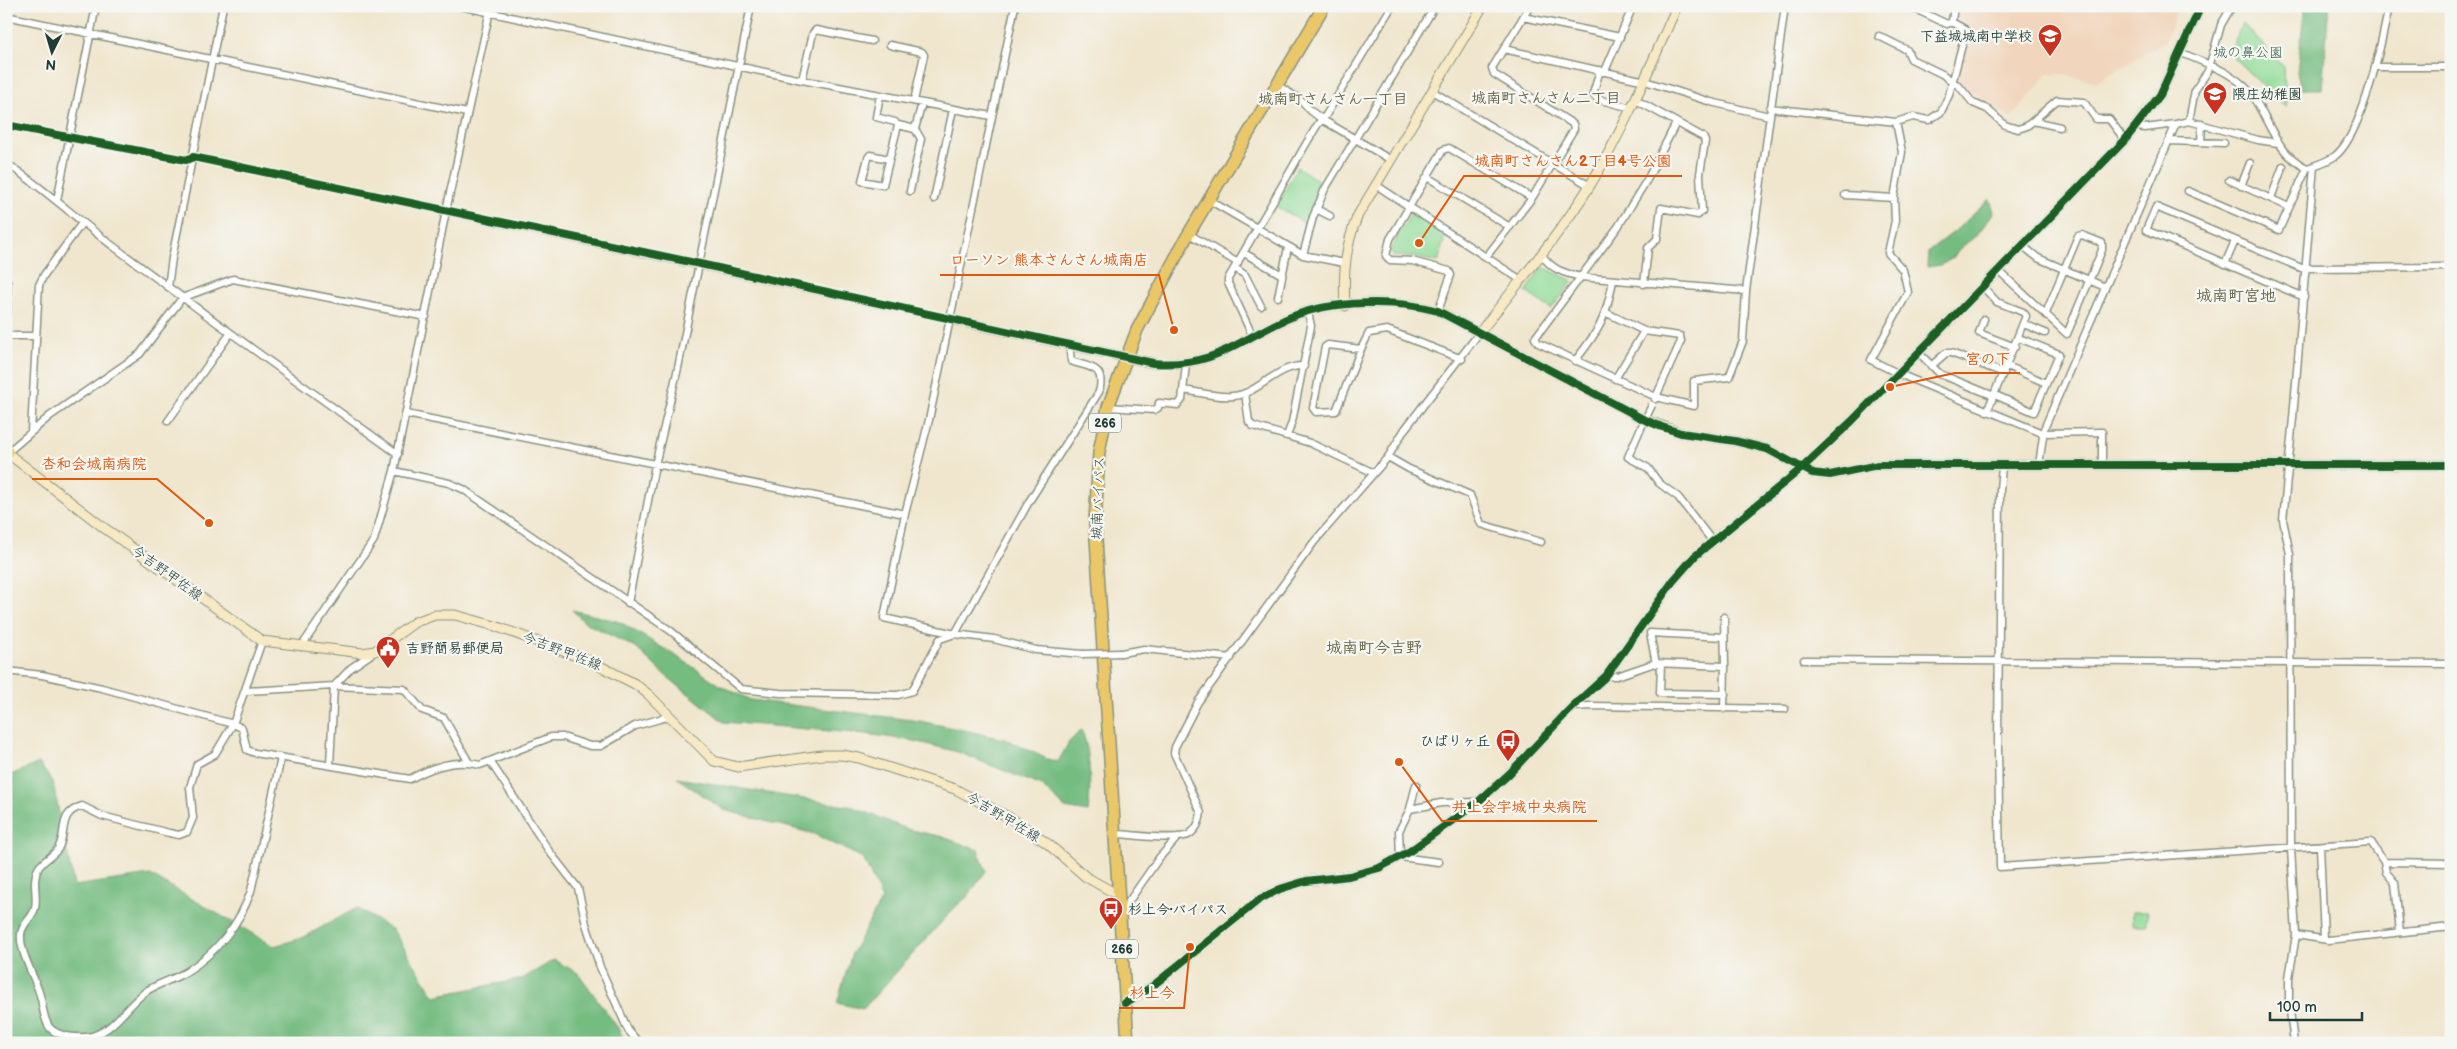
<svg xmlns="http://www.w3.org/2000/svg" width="2457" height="1049" viewBox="0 0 2457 1049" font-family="'Balsamiq Sans','Klee One',sans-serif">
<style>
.built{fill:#f1d5bc}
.green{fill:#92dc98;stroke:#588c66}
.forest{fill:#75bc80;stroke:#4a7c5a}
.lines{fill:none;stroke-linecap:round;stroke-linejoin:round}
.street-casing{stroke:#889280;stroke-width:9}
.secondary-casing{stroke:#889280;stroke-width:11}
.primary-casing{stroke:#889280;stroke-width:12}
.highway-casing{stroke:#889280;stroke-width:14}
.street{stroke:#fff;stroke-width:6}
.secondary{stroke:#f7e9c3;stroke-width:9}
.primary{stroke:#eac769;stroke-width:10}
.highway{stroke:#eac769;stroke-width:11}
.street-bridge-casing{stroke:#889280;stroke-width:9;stroke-linecap:butt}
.street-bridge{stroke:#fff;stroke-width:6}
.cycleway-casing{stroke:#f6f6f2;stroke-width:11}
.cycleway{stroke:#1b5e20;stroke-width:8}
.labels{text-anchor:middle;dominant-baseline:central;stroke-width:4.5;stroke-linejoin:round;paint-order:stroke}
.shield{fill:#f6f6f2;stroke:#60746d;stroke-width:1}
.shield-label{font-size:12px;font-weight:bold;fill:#1f3d34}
.poi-label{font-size:14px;font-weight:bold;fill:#1f3d34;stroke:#f6f6f2;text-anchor:start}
.park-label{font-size:14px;fill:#365d48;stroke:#f6f6f2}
.street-label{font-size:14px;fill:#1f3d34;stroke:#f6f6f2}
.neighbourhood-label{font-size:15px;font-weight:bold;fill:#676748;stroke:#f6f6f2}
.quarter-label{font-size:16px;font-weight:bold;fill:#676748;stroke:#f6f6f2}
.leader{fill:none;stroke:#de580e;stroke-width:2}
.callout-dot{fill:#de580e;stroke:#f6f6f2;stroke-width:2}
.callout-label{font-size:15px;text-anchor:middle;font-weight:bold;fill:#de580e;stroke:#f6f6f2;stroke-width:4.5;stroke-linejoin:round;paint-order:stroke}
</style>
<rect width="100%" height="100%" fill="#f6f6f2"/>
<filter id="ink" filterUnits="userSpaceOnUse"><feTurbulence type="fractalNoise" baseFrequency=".02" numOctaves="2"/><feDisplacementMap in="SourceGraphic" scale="10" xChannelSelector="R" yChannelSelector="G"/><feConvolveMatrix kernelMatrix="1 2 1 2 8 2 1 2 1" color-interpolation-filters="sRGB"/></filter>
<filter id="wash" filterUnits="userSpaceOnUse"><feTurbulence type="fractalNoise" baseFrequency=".0096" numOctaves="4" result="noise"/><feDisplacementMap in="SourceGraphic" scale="20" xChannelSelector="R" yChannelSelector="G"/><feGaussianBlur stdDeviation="1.12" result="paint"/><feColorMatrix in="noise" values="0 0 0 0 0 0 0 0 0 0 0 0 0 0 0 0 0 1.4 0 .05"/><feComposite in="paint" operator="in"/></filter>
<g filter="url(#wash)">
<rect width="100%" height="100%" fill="#f0e6cd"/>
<path class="built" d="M1957 6H2179L2165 41 2097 82 2061 74H2048L2011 118 1955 81 1970 32 1957 20 1955 14Z"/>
<path class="green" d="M2242 23 2284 67 2286 108 2230 54Z
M1297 167 1324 184 1307 224 1277 207Z
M1412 213 1446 232 1438 262 1415 257 1393 256 1391 252 1398 234Z
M1542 267 1573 281 1551 309 1526 292Z
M2132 912H2147V925H2132Z"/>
<path class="forest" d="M2303 6H2329L2322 89H2301L2297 72 2304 13Z
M1990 199 1994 212 1977 235 1959 249 1953 258 1941 265 1927 267 1928 252 1955 231Z
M572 610 620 622 681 659 723 687 751 700 920 721 968 731 1008 740 1047 759 1058 762 1069 742 1081 730C1091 748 1091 791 1088 812L1065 808 1042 786 958 752 914 741 866 734 724 722 665 675 636 648 584 622Z
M39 763 53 783 74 886 150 875 274 946 302 938 357 908 393 930 434 996 522 979 554 960 578 973 618 1028 626 1043H6V777Z
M677 778 853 807 907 829 943 837 978 850 986 871 968 896 956 906 863 1009 837 1003 852 953 882 899 863 858 814 834 724 810Z"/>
</g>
<g filter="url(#ink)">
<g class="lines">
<defs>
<path id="street" d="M460 6 802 80 991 116
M1015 6 929 420 905 514 884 618 955 634 994 639 1036 650 1083 654
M6 16 467 113
M1523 17 1620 37
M1952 22 1954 6
M1879 36 1907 50 1911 59 1942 74 1959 86 1973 103 1987 109 2005 125 2018 129 2027 126 2057 100 2084 102 2096 119H2109L2125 140
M890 45 922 52 924 55 914 101
M1504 49 1645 81 1711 102 1769 116
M2182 53C2204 63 2231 71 2248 90 2269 116 2274 153 2307 168 2316 165 2327 162 2335 156 2363 134 2382 41 2389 6
M2375 67H2451
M1600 70 1593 94 1597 99 1631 108
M1605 71 1633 6
M802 80 813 33 816 30 872 41
M1277 85 1301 100 1311 111 1323 120 1391 160
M1432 91 1590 186
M880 95 876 117 895 122
M1636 100 1703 137 1705 141 1700 174 1702 211 1698 215 1661 208 1657 239 1648 248 1644 284
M1770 108 1896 122 1913 117 1929 120 1941 112 1949 95 1966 30 1952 22 1947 24 1909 6
M2033 121 2060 127
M2189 121 2258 140 2278 143
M1896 122 1902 152 1894 198 1895 221 1888 253 1903 270 1908 292 1871 360 1899 374 2042 433 2102 432V465
M2176 124 2189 121 2195 90 2208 71 2221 25 2232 6
M6 125 186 160 193 157 950 319
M2169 141 2224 143
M2201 142 2202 124
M889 159 870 155 868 158 862 181 883 185 898 125 915 129
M6 163C45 189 79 221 117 249 210 318 303 386 398 454
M1427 177 1510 227
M2229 180 2289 207
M1376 185 1521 280
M2241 186 2250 163
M910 191 921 139 915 129 922 103
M2188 191 2279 230 2307 168
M1845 195 1894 198
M2271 198 2283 166
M934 199 953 109
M57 200 96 6
M1209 200 1303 255 1344 263
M1316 209 1330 216
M1189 234 1238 263
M2023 246 2038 258 2105 287
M1244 253 1282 275
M1303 255 1313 217 1325 189 1435 6
M1542 255C1552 270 1564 273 1581 277L1746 291 1743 341 1729 377 1694 381V406L1656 397 1655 399
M1486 257 1532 198 1574 129 1573 124 1494 74 1492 68 1530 6
M2225 264 2235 241
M1235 268 1245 275 1261 306
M2306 268 2451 267
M1999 271 2067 334 2102 250V243L2082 235 2078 236 2046 313
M168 287 172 258 223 6
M1983 287 1997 302 2023 312 2026 316 1987 412
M1746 291 1785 6
M1278 297 1288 247
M2304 297 2146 230 2156 207 2306 270
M1438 311 1451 275 1449 271 1412 261 1390 260 1386 256 1390 239 1443 150 1449 148 1532 198
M1607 313 1644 331 1680 336 1681 341 1656 397 1538 343 1535 338 1618 227 1648 178 1676 123
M1984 319 1979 333 2015 347
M2024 324 2045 333
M6 336H36
M1253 337 1228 283V279L1306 144 1318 124 1326 115 1392 6
M1361 349 1336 411 1316 412 1313 408 1325 347 1328 345 1361 349 1369 333 1387 330 1462 359
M1919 353 1940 374 1994 396
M1575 361C1600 329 1605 321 1613 281
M1931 366 1946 353H1951L2004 373
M2007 366 2046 383
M1615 379 1644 331
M1183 390C1199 392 1217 398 1233 396 1259 394 1278 364 1304 366
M1245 393 1249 422 1253 426 1287 436 1292 422 1311 326 1308 312
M1995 395 2034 412 2059 354 2019 338
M1108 407 1154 410 1158 408 1159 403 1178 405 1182 400 1186 364
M406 414 905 514
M168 421 230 334
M1640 430 1628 457 1648 468 1659 483 1678 497 1713 542
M31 432 39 285 44 275 82 223
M1287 436 1310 443 1374 473
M8 452 50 416 140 354 182 298 233 279 426 317
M1388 457 1409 469 1470 495 1481 524 1541 542
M2039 465 2044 429 2176 124 2145 128 2137 127
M2002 466 2000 490 1998 748 2000 867 2371 842 2384 862 2451 863
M394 471 449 483 463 489 671 631 741 689 780 693 898 695 912 691 940 639 955 634 1030 500 1099 392C1106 365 1089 368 1071 361L1069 344
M628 603 655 465 678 368 751 6
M1724 617 1725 666
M262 641 233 724 215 754 197 764 190 787 193 818 187 832 179 835 169 833 102 816 82 806C57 814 68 831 58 849 53 856 44 860 39 867 31 880 38 895 35 908 33 918 22 923 21 934 19 953 37 980 41 999 43 1008 44 1021 50 1028 57 1036 75 1038 86 1037 112 1035 128 1003 148 990 160 983 174 979 186 972 216 953 240 924 251 891L281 758
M301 647 374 540 394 471 446 211 491 6
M374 652 351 668 334 686 404 689 422 710 444 718 468 761
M1121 653 1144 649 1231 658
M1804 660 2451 664
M1656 664 1650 633 1724 637
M1661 664 1660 693 1725 694
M6 671 42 675 102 688 233 724 242 728 247 750 255 753 410 779C431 767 455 758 480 765L551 737H563L590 746H601L635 726 670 716
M1606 676H1617L1655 663 1725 666 1724 709
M246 691 334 686 330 765
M1572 707 1591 706 1785 709
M490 761 549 851 578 888 586 924 600 967 628 1030 639 1043
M1416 785 1410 809 1399 831 1400 857 1439 862
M1410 809 1441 803 1477 802
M1115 834C1131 834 1178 842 1190 834 1197 829 1200 820 1201 813L1174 753 1175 747 1198 702 1314 542 1388 457 1405 429 1480 332
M2320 846 2324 939
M2384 862 2386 872 2395 883 2400 932
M1123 915 1127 904 1159 858 1178 837
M2296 935 2328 940 2451 927
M2294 1043 2289 1003V978L2296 935 2291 848 2290 554 2283 520 2293 418 2314 166"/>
<path id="secondary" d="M1345 306C1343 273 1345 246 1358 215L1483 6
M950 319 1153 363C1216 368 1239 339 1291 317 1331 300 1397 299 1438 311L1643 419 1681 433 1735 441 1767 449 1812 473 1830 475 1878 465H2451
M1480 332C1517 284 1557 238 1589 187 1624 130 1650 67 1677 6
M6 452 103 527 262 641 363 653 375 651 415 622 435 615H455L495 626 590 661 635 684 648 694 714 761 738 767 822 755H842L859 758 955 789 1012 819 1048 844 1086 877 1118 895
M1125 1003 1150 988 1260 899 1280 889 1306 881 1349 876 1379 868 1410 851 1478 802 1509 774 1571 708 1606 676 1673 581 1695 556 1802 468 1852 421 2125 140 2160 95 2201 6"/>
<path id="primary" d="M6 282V312
M6 447 8 452"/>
<path id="highway" d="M1128 1043 1095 523 1099 452 1108 407 1137 330 1185 240 1324 6"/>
</defs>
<use href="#street" class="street-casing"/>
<use href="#secondary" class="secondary-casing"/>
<use href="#primary" class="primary-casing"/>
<use href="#highway" class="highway-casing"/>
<use href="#street" class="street"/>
<use href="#secondary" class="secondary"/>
<use href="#primary" class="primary"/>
<use href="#highway" class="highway"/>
<defs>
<path id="street-bridge" d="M1640 430 1652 405
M1083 654 1121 653"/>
</defs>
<use href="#street-bridge" class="street-bridge-casing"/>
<use href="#street-bridge" class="street-bridge"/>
<defs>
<path id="cycleway" d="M6 125 186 160 193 157 700 264 1153 363C1216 368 1239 339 1291 317 1331 300 1397 299 1438 311L1643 419 1662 427 1681 433 1735 441 1767 449 1812 473 1830 475 1878 465H2451
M1125 1003 1150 988 1260 899 1280 889 1306 881 1349 876 1379 868 1410 851 1478 802 1509 774 1571 708 1606 676 1673 581 1695 556 1802 468 1852 421 2125 140 2160 95 2201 6"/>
</defs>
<use href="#cycleway" class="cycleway-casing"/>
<use href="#cycleway" class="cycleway"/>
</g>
</g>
<defs>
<symbol id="school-pin" viewBox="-11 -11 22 30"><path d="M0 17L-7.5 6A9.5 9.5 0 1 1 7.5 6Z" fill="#c8321e" stroke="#f6f6f2"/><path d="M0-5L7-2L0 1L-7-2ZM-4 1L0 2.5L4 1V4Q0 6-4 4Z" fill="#fff"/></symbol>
<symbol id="civic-pin" viewBox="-11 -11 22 30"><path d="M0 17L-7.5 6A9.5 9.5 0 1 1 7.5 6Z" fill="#c8321e" stroke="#f6f6f2"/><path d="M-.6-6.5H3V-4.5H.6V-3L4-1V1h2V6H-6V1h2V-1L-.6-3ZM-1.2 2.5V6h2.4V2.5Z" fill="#fff"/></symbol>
<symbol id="bus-pin" viewBox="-11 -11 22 30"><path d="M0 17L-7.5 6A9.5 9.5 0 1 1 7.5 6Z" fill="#c8321e" stroke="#f6f6f2"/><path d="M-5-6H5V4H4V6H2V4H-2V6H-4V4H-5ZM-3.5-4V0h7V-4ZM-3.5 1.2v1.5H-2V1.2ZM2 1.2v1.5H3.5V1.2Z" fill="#fff"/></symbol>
</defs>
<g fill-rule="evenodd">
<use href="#school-pin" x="2036" y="22" width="28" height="38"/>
<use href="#school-pin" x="2201" y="80" width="28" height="38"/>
<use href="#civic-pin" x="374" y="634" width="28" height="38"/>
<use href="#bus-pin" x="1494" y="727" width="28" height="38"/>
<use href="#bus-pin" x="1097" y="895" width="28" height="38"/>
</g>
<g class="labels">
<g class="shield">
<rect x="1089" y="413.5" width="32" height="19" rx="4"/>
<rect x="1106" y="939.5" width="32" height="19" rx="4"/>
</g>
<g class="shield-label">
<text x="1105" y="423">266</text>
<text x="1122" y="949">266</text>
</g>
<g class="poi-label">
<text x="2032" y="36" text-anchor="end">下益城城南中学校</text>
<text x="2232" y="94">隈庄幼稚園</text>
<text x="406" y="648">吉野簡易郵便局</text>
<text x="1490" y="741" text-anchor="end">ひばりヶ丘</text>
<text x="1128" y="909">杉上今·バイパス</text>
</g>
<g class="park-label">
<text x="2248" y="52">城の鼻公園</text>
</g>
<g class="street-label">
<text transform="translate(1098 498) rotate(-88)">城南バイパス</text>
<text transform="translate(167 573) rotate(36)">今吉野甲佐線</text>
<text transform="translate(562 651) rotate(21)">今吉野甲佐線</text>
<text transform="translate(1003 817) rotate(31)">今吉野甲佐線</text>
</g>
<g class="neighbourhood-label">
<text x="1546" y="98">城南町さんさん二丁目</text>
<text x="1333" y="99">城南町さんさん一丁目</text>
</g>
<g class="quarter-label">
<text x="2236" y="296">城南町宮地</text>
<text x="1374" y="648">城南町今吉野</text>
</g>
</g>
<path class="leader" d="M1419 243L1464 176H1682M1174 330L1159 275H940M1890 387L1955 373H2020M209 523L157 479H32M1399 762L1442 821H1597M1190 947L1184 1008H1119"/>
<g class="callout-dot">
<circle cx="1419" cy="243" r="5"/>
<circle cx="1174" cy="330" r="5"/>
<circle cx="1890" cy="387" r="5"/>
<circle cx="209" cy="523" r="5"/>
<circle cx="1399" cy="762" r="5"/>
<circle cx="1190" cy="947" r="5"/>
</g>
<g class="callout-label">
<text x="1573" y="166">城南町さんさん2丁目4号公園</text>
<text x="1049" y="265">ローソン 熊本さんさん城南店</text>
<text x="1988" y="364">宮の下</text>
<text x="94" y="469">杏和会城南病院</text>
<text x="1519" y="812">井上会宇城中央病院</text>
<text x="1152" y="998">杉上今</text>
</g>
<rect width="2457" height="1049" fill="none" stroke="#f6f6f2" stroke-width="25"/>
<g transform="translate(52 52) rotate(185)" stroke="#f6f6f2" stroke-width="4" paint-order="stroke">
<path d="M0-4L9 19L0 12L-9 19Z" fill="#1f3d34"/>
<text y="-8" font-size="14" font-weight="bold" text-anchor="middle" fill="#1f3d34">N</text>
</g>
<path d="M2270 1012v8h92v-8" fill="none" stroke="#1f3d34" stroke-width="2.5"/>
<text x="2277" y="1012" font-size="15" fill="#1f3d34" stroke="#f6f6f2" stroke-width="4" paint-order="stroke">100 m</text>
</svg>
